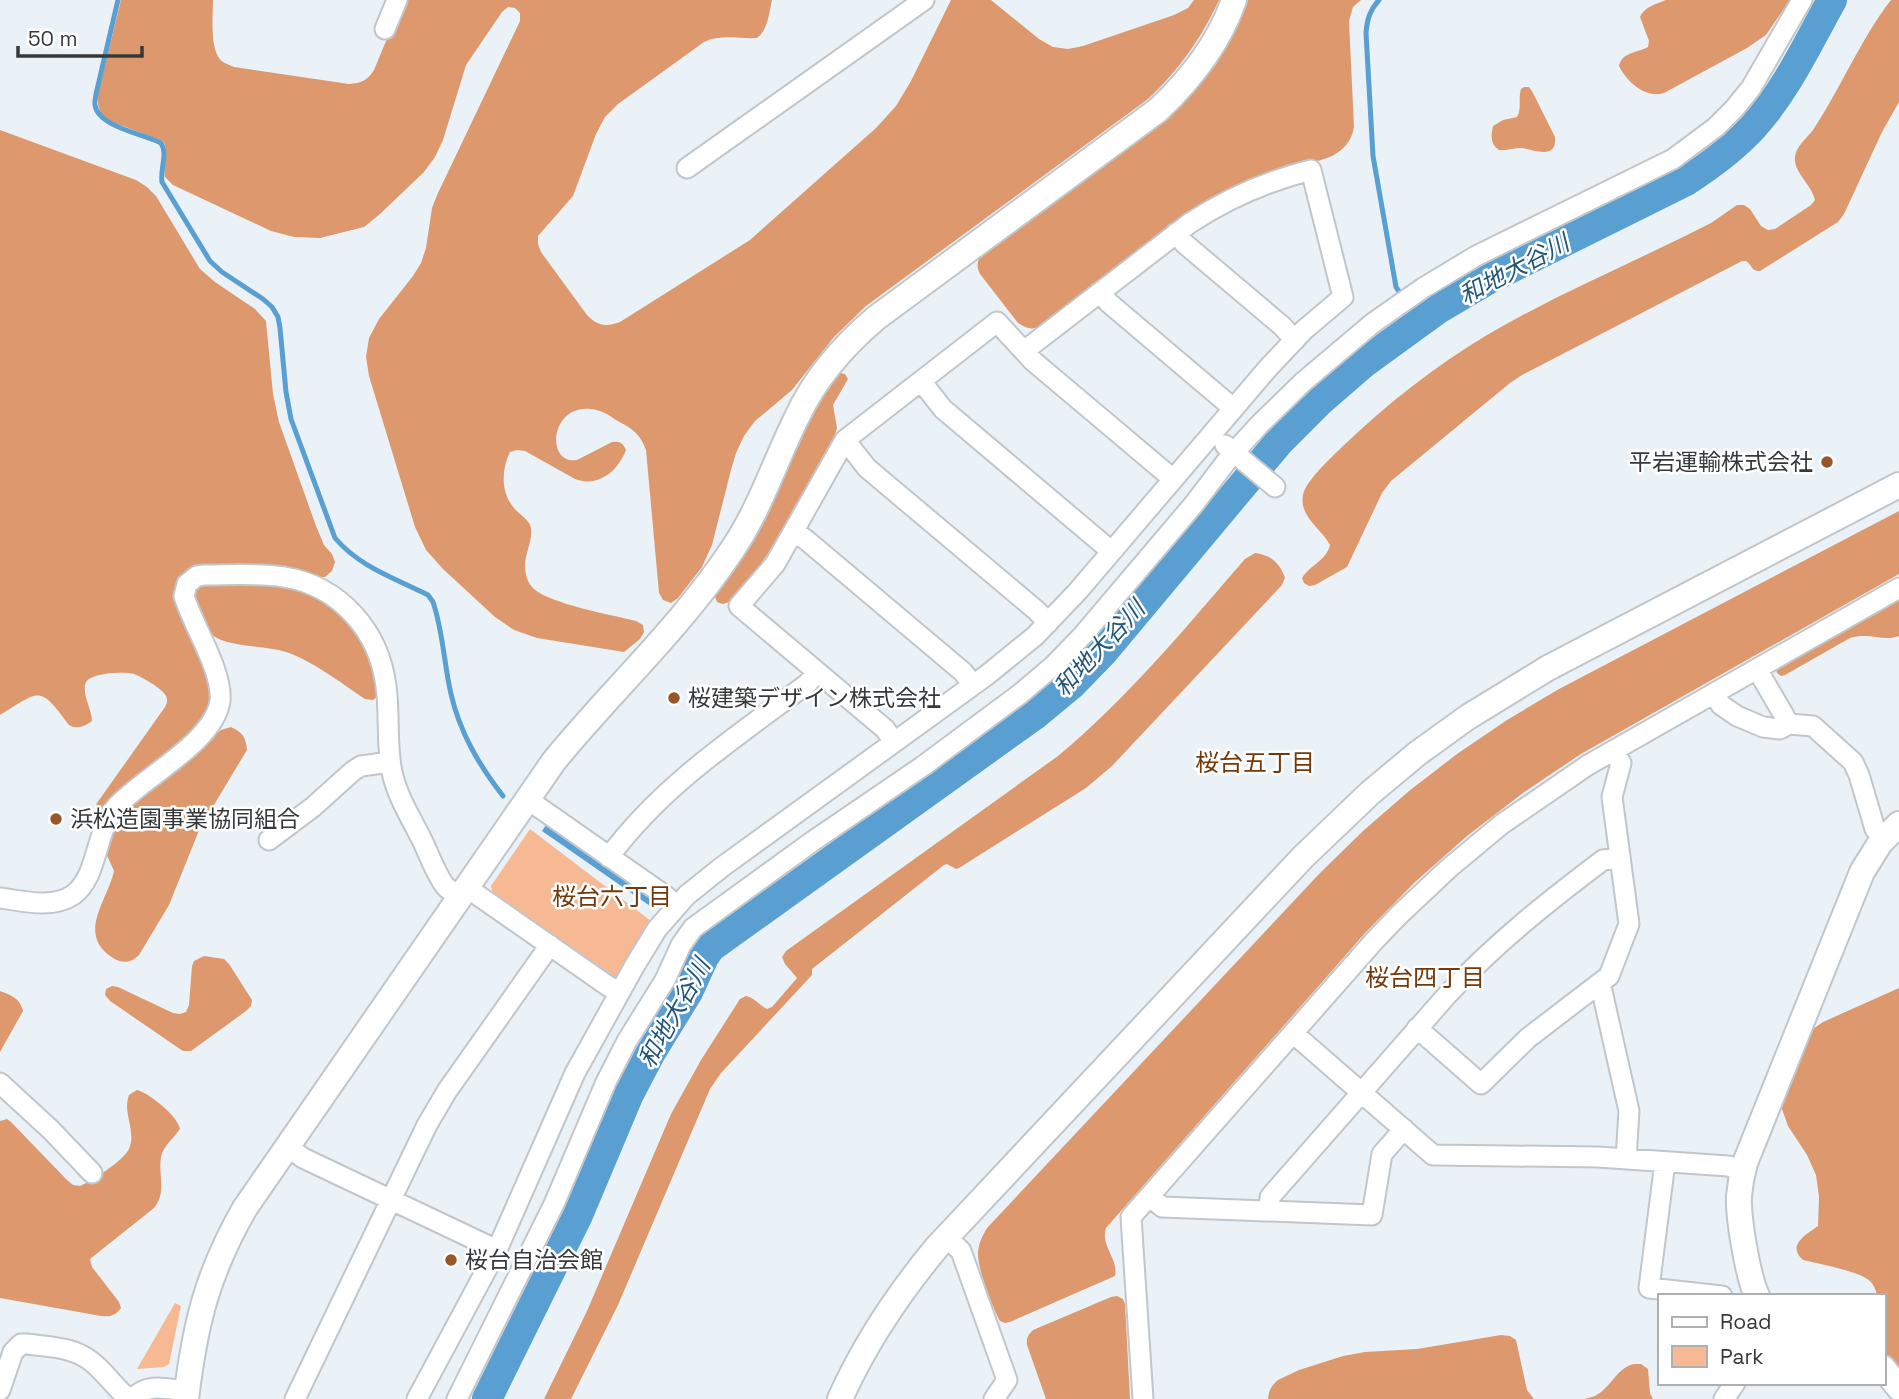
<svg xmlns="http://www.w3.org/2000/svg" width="1899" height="1399" viewBox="0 0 1899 1399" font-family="'Space Grotesk','Noto Sans JP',sans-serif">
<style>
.green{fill:#f7b993}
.forest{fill:#de986d}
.water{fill:#599fd1}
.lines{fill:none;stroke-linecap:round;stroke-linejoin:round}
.stream{stroke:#599fd1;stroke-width:5}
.river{stroke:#599fd1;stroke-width:30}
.minor-casing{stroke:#c0c6ca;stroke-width:23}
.tertiary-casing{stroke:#c0c6ca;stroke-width:28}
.minor{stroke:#fff;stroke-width:19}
.tertiary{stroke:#fff;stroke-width:24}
.poi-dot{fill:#9a5628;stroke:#fff;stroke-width:2.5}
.labels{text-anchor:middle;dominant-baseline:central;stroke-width:5;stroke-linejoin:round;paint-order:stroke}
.poi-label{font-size:23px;fill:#36383a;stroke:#fff;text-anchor:start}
.water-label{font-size:24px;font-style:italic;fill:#225679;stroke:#fff}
.neighbourhood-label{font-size:24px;fill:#74390a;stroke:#fff}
</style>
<rect width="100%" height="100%" fill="#ebf2f7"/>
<path class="green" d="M530 829 651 921 636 943 617 977 610 978 493 896 491 886Z
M175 1303 181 1306 169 1364 164 1367 137 1369Z"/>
<path class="forest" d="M121 0H213C213 16 209 52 223 62 226 64 230 65 234 67L349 84C361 83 367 81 374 70L403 0H772C769 13 768 30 757 38 739 39 721 34 704 42L618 104 605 117 596 134 573 196 538 236V244L541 252 587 315C598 326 605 327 620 322L750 240 876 128 896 106 911 81 951 0H991L1039 39 1053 47 1068 49 1083 46 1174 15 1188 8 1194 0H1219C1201 39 1179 70 1148 99L866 306 834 337 792 390 755 421 744 436 736 453 731 470 712 545 702 567 678 598 671 603 663 600 659 593 646 450C640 433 631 428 616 420 609 415 601 410 591 409 550 404 545 465 577 460L612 442C620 441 623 443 626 450 618 471 598 488 575 479L525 451 517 450 510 452C501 470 501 493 514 508 519 514 525 517 529 523 536 534 525 552 525 565 525 573 527 583 534 589 551 604 612 615 636 621L643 625 644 632 640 639 624 652 537 638 514 630 495 617 443 569 426 550 415 527 369 376 366 357 369 338 379 319 413 276 421 263 426 248 432 208 438 193 520 21V13L515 8 508 7 502 12 466 65 443 140 435 157 424 172 380 214 364 227 320 238 294 237 271 231 173 185 165 177C163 164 170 152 163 141L107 120C99 112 97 106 98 94Z
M1246 0H1361L1353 7 1349 21 1354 127C1352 140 1344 150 1332 156 1317 163 1299 164 1284 168 1248 180 1217 195 1185 216L1042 326C1032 330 1027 329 1018 323L980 274C976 266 977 261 982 254L1165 119 1243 8Z
M1666 0H1790L1766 35 1747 48 1664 93C1646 99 1627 82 1619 66 1622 52 1637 53 1648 47L1649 41 1640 17C1644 7 1656 4 1666 0Z
M1891 0H1899V102L1882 132 1844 214 1838 222 1760 271C1752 272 1752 265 1746 261H1742L1522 375 1510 383 1391 481 1382 493 1347 567 1315 585 1309 586 1304 583 1302 578C1311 564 1326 561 1330 545 1321 528 1299 517 1303 495 1306 480 1332 457 1343 446 1387 404 1435 366 1487 335 1550 298 1618 269 1683 237L1711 223 1737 205H1744L1750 209 1761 226 1768 230 1775 229 1811 205 1815 200C1812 185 1793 172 1795 157 1796 146 1807 138 1813 130 1841 88 1860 40 1891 0Z
M1524 87H1529L1532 91 1555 137C1557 161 1534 149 1521 148 1513 148 1507 151 1499 150 1490 144 1491 136 1493 126L1503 120 1517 117C1522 108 1518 99 1521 89Z
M0 130 136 180 147 187 156 196 200 269 215 282 255 309 266 321 273 394 279 422 316 526 324 545 332 554 335 562 332 571 325 577 187 573 209 675 212 701 202 725 102 812 97 811 95 808 97 803 165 707C167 703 168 701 166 696 163 689 142 677 134 674 124 671 91 673 86 682 81 693 92 709 92 721 85 726 77 730 69 725 39 685 41 690 0 715Z
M840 373 845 374 848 379 833 405 837 428 835 435 771 549 760 565 729 602 723 604 717 602 715 597 716 590 816 403 836 375Z
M1899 511V574L1581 754 1523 793 1467 836 1415 882 1366 932 1106 1228C1100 1246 1119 1259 1115 1276L1010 1322 1005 1323 1000 1321C993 1309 978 1269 978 1255 978 1244 982 1237 987 1228L1320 873 1363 831 1409 791 1457 754 1507 720 1559 689Z
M1255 553C1271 555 1280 563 1285 578L1282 585 1112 766 1086 788 959 868 956 869 947 864 944 865 812 969V975L721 1073 710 1089 618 1305 571 1399H544L587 1311 671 1114 701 1060 740 999 746 996C755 998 759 1005 767 1009L772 1007 797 978 785 964 782 957 786 951 1058 756C1128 698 1186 627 1245 559Z
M199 583 282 584 323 599 356 628 375 667 378 696 373 700 365 699C341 683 313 661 286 652 264 645 230 648 212 635 200 625 197 605 192 591Z
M1899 597V636C1883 642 1870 632 1850 638L1785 675 1781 676 1777 673 1776 669Z
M231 727C242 732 246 737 247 750L200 828 169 905 139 955C131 963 123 964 113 958 76 934 107 902 114 871L105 851 111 830 129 805 221 730Z
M204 956 224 959 229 964 252 1000 251 1006 246 1011 191 1051H183L177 1047 110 1001 105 995 106 989 112 986 118 987 173 1013 180 1014 186 1012 189 1005 192 966 194 961Z
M1899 988V1373L1883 1352V1296H1877C1876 1290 1874 1285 1870 1281 1859 1271 1819 1264 1803 1260 1786 1245 1807 1234 1818 1226L1819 1197 1816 1175 1807 1155 1788 1126 1782 1109 1784 1089 1810 1031 1823 1022Z
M0 991C11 995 20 998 23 1011L0 1052Z
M137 1090C149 1093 178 1116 180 1129 174 1138 163 1146 161 1157 158 1176 167 1192 154 1208L90 1259 92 1267 119 1302 121 1308C115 1316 110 1317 101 1316L0 1298V1121L7 1119 11 1122 67 1180 73 1185 80 1186C93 1180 123 1161 129 1149 131 1144 132 1138 131 1133 130 1119 124 1109 129 1095Z
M1117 1296 1123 1299 1125 1304 1130 1399H1046L1027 1345C1026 1338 1028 1335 1033 1330L1111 1297Z
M1501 1335 1510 1336 1516 1340 1527 1390 1534 1399H1268C1269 1390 1271 1386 1278 1380L1299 1370 1343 1356 1365 1352 1417 1349Z
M1634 1364H1641L1648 1369 1650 1393 1653 1399H1584C1588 1398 1592 1397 1595 1396 1611 1388 1617 1367 1634 1364Z"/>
<path class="water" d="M546 825 658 903 653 908 542 831Z"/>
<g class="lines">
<path class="stream" d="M118 0 96 94C96 96 94 104 95 105 98 127 144 134 161 143 168 154 160 169 162 182L210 261 222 272 263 299 272 307 278 317 280 328 286 392 291 419 335 538C358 565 389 576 420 591L428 595 433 602C443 631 444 664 451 694 460 733 479 765 503 796
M1379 0C1370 10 1367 19 1366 33L1373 156 1396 287 1402 296
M1416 315 1420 322
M696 944 706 953"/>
<path class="river" d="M487 1399 578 1215 629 1094 650 1054 688 992 704 957 711 947 1036 714 1071 685 1103 652 1278 443 1320 401 1365 362 1438 309 1489 279 1686 181C1711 165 1734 148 1754 126 1787 89 1808 43 1832 0"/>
<defs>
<path id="minor" d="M385 29 397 0
M687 168 924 0
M1176 233 1185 244 1282 326 1295 340
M1100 292 1109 303 1233 408
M921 381 943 409 1111 551
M845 440 867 468 1037 611 1048 623
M1225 445 1275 487
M793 532 805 539 963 672 973 685
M1757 669 1789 724 1813 726 1853 762 1859 775 1875 829 1884 838
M1714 693 1721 705 1737 716 1763 727 1780 729 1789 724
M894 742 885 729 739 606 775 564 845 440 997 322 1033 361 1173 479
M527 799 667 897 677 906
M269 840 313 807 353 771 361 766 390 762
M609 857C662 785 736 737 807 684L817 672
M466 887 608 986 620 992
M0 898C23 901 52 909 73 895 99 876 94 832 117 806 145 776 214 742 220 701 223 671 193 626 184 596L187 584 197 576 204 575C230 575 258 573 284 577 340 586 379 631 386 686 390 714 386 744 392 772 397 796 411 818 422 840 428 852 438 879 446 887 450 891 456 894 460 896
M1597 985 1602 991 1629 1111 1626 1159
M1417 1028 1481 1084 1528 1038 1609 976 1629 924 1612 797 1621 763 1613 751
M1293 1033 1433 1155 1598 1157 1728 1166 1743 1170
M0 1083 51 1130 92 1173
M287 1146 303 1158 497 1250
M1665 1162 1649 1288 1722 1296
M1150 1196 1162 1207 1372 1215 1382 1154 1404 1129
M1269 1211 1270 1197 1448 994C1497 942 1546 903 1603 860L1620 858
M946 1237 961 1251 1007 1380 994 1399
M0 1390 13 1352 21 1344H27C50 1347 74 1347 92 1362 106 1373 115 1388 129 1399
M132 1399C148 1382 166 1389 187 1391
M295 1399 427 1125 447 1091 550 945
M417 1399 497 1250 575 1073 635 965 657 929 687 895 722 867 987 675 1035 636 1078 591 1269 367 1304 330 1343 297 1311 170C1267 181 1228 198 1190 223L1024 351
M457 1399 554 1204 606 1082 627 1041 665 980 681 945 693 928 813 841 923 766 1020 694 1053 666 1083 635 1194 504 1229 458 1259 425 1303 382 1373 323 1423 288 1476 256 1673 159 1716 127 1734 109 1751 88 1802 0
M1143 1399 1131 1217 1375 940 1399 915 1449 868 1502 824 1588 765 1899 588
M1724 1399 1735 1383"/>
<path id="tertiary" d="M1757 1296C1748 1277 1738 1218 1739 1196 1740 1185 1742 1174 1745 1163L1862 872 1880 843 1899 824
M1883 1368 1899 1388
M186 1399C195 1324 207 1274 245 1208L554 761C612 690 681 627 732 550 760 509 775 461 797 417 815 378 843 346 876 318L1158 110C1191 79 1219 43 1234 0
M840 1399C865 1343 898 1294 937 1247L1303 857 1370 793 1418 753 1468 717 1548 668 1899 485"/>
</defs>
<use href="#minor" class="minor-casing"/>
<use href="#tertiary" class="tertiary-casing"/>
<use href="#minor" class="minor"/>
<use href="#tertiary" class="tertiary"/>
</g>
<g class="poi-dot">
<circle cx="1827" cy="462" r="7"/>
<circle cx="674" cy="698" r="7"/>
<circle cx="56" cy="819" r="7"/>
<circle cx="451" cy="1260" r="7"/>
</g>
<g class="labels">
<g class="poi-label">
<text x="1813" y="462" text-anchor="end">平岩運輸株式会社</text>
<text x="688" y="698">桜建築デザイン株式会社</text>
<text x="70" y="819">浜松造園事業協同組合</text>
<text x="465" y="1260">桜台自治会館</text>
</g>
<g class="water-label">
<text transform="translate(1514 269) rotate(-28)">和地大谷川</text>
<text transform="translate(1099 648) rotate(-47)">和地大谷川</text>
<text transform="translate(674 1013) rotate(-61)">和地大谷川</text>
</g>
<g class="neighbourhood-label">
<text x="1255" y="762">桜台五丁目</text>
<text x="612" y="896">桜台六丁目</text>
<text x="1425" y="977">桜台四丁目</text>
</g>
</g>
<rect x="1658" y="1294" width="228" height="91" fill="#ffffff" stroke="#afafb0" stroke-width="2"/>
<rect x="1672" y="1317" width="35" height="10" fill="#ffffff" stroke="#afafb0" stroke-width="2"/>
<text x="1720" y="1329" font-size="21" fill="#36383a">Road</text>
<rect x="1672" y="1346" width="35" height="21" fill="#f7b993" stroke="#afafb0" stroke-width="2"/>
<text x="1720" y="1364" font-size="21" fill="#36383a">Park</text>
<path d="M18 46v10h124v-10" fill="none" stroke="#36383a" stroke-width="3.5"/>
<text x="28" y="46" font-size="21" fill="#36383a" stroke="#ffffff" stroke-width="5" paint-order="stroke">50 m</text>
</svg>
